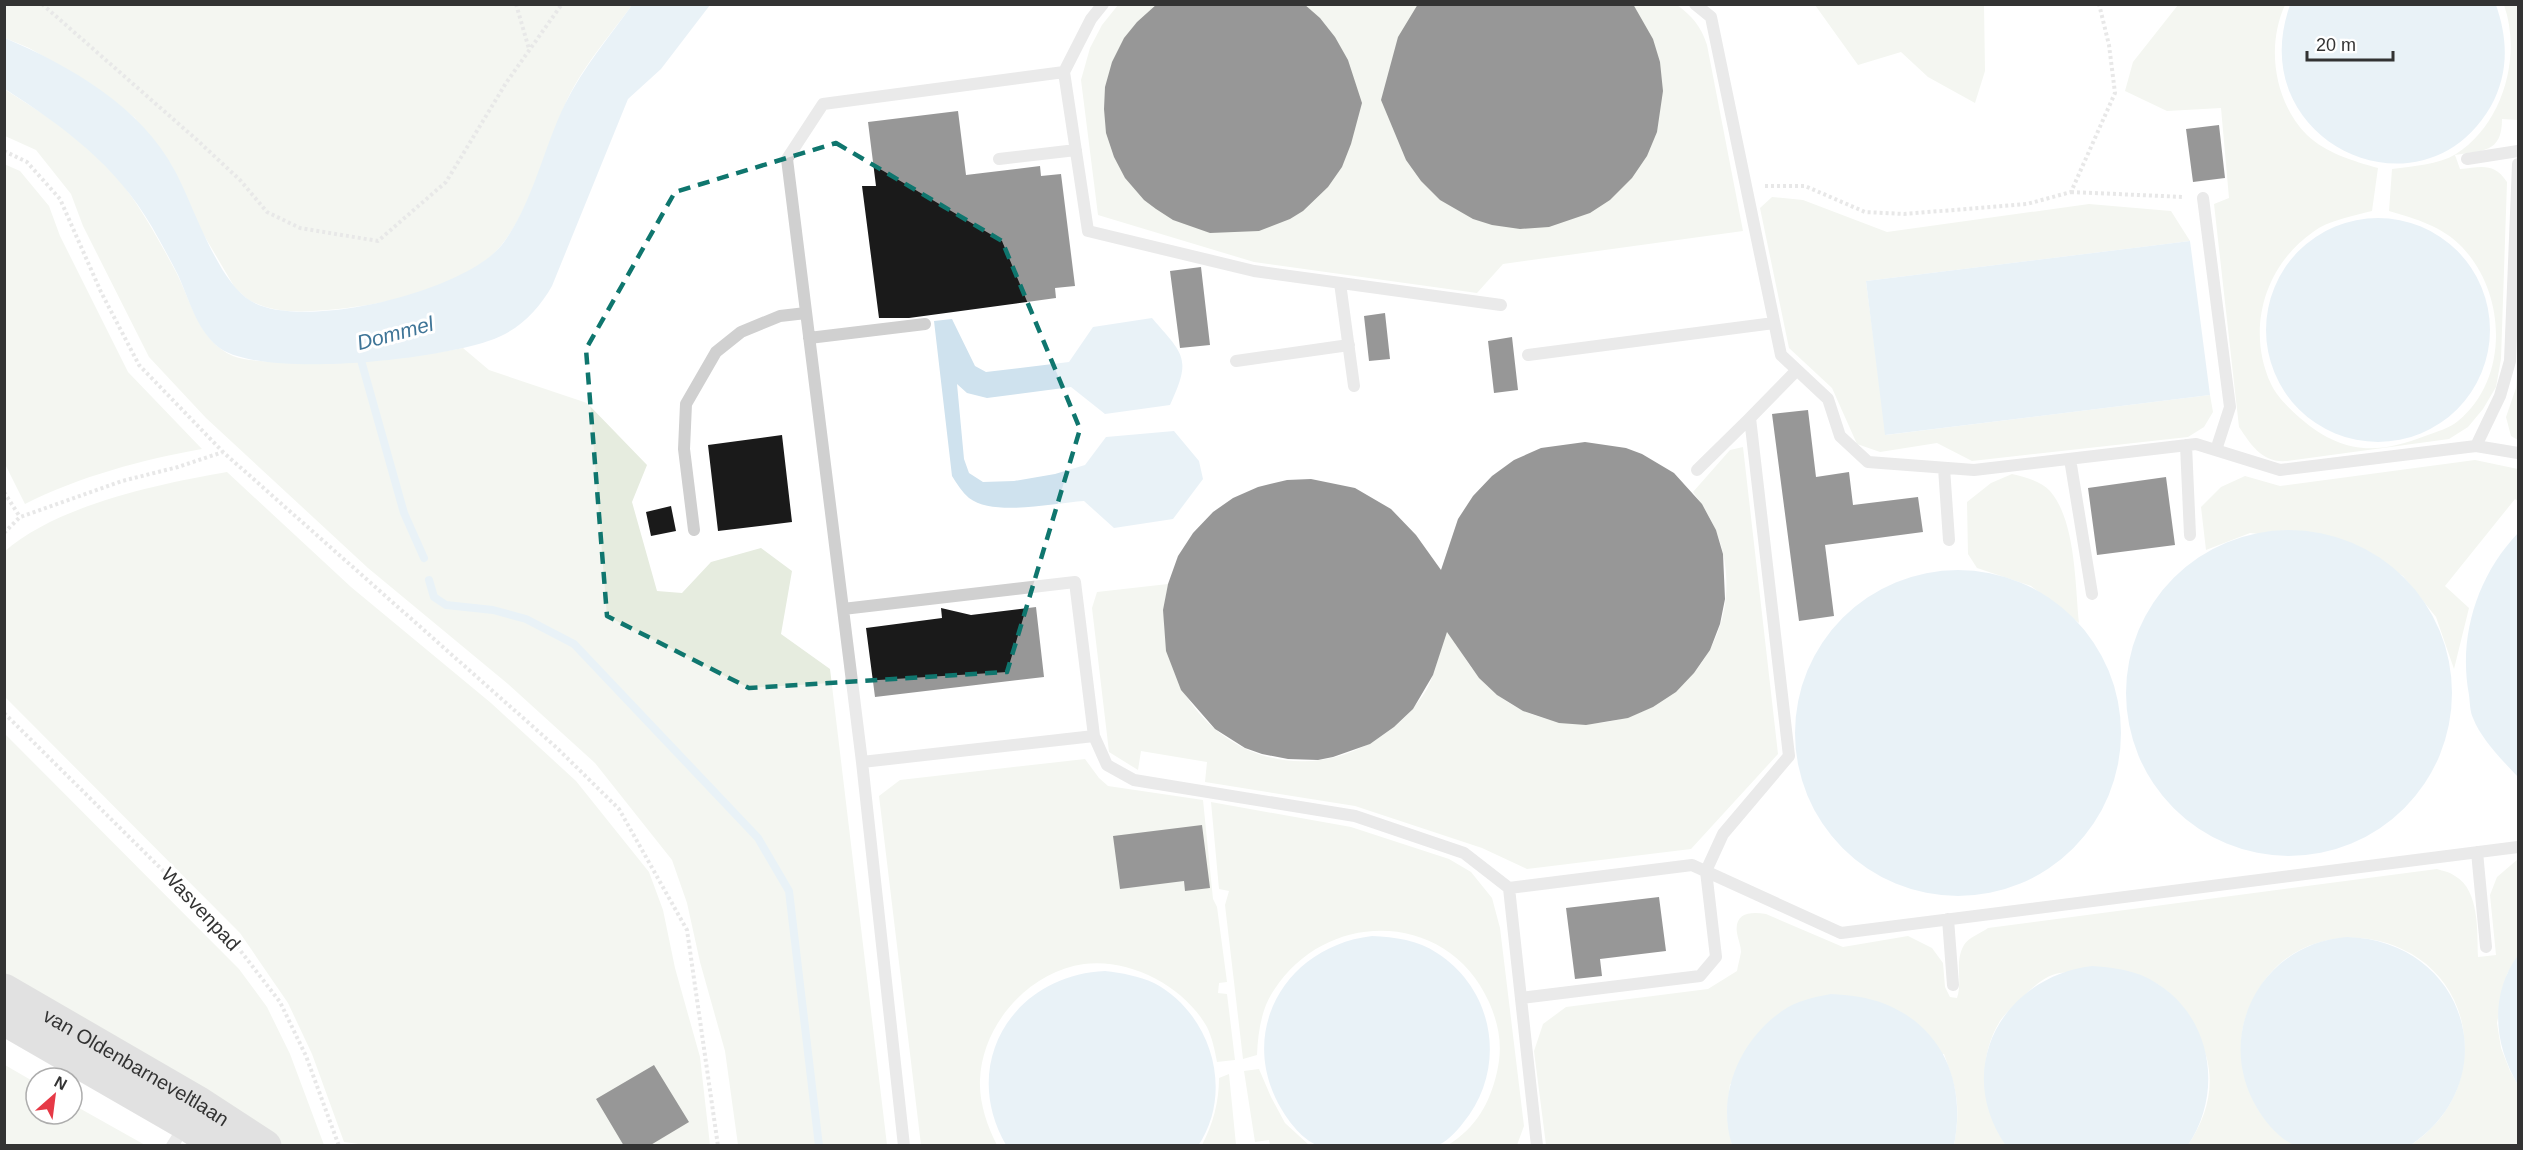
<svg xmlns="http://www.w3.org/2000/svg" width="2523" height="1150" viewBox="0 0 2523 1150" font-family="Helvetica,sans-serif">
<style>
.green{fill:#e6ecdf}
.water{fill:#cfe2ee}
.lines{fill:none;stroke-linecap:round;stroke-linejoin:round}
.stream{stroke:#cfe2ee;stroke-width:8}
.building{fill:#1a1a1a}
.path{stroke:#cdcdcd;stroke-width:4;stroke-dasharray:3 3;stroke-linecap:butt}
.service{stroke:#d0d0d0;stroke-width:12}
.secondary{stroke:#bdbdbd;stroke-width:33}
.marked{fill:none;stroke:#0f766e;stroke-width:4.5;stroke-dasharray:12 8;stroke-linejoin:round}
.labels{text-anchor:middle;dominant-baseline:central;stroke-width:6;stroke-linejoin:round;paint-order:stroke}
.street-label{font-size:20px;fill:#333;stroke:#fff}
.water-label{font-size:21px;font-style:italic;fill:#3f7597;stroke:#fff}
</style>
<rect width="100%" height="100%" fill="#fff"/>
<path class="green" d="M5 5H632C609 37 580 69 564 107 545 150 532 206 503 243 472 285 396 302 347 308 317 311 281 316 253 302 247 300 241 293 235 288L135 118 90 83 29 48 5 38Z
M1118 5H1677C1692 16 1701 26 1707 45L1743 231 1503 264 1477 293 1254 262 1098 215 1081 80 1090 48 1102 25Z
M1815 5H1984L1985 71 1975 103 1928 77 1901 52 1858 65Z
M2178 5H2285C2266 46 2274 102 2307 135 2326 153 2353 161 2378 168L2372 211C2353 216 2329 220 2313 232 2264 266 2246 330 2271 384 2277 397 2290 409 2300 418 2342 454 2376 455 2425 436 2436 432 2450 428 2458 421 2510 378 2506 293 2462 247 2442 226 2416 219 2389 211L2392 169C2413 166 2438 165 2456 154 2503 124 2522 56 2504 5H2518V120L2502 119C2502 154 2482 150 2455 155L2460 169C2481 167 2494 162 2507 182L2501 359 2496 387 2483 409 2468 427 2449 439 2287 461C2262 463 2252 446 2239 427L2214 204 2229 198 2221 108 2167 111 2125 91 2133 62Z
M4 89C47 116 94 145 124 186 144 213 160 242 176 272 191 301 199 341 233 356 246 361 264 361 278 362 342 367 401 359 463 348L489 370 587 403 647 465 632 502 657 591 682 593 711 562 761 548 792 571 781 634 830 669 887 1145H738L725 1051 700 962 687 903 672 860 595 763 508 684 368 568 206 418 149 357 83 226 71 194 36 150 5 136Z
M4 164 20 171 49 206 60 236 128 372 202 449C144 459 78 477 25 504L5 464Z
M1772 197 1803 200 1887 232 2089 204 2171 211 2190 241 1866 281 1886 435 2210 395 2213 412 2204 427 2188 437 1972 461 1937 443 1880 452 1857 444 1832 388 1789 348 1760 208Z
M2518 361V440L2511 436 2506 417 2516 388Z
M1743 447 1778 754 1691 849 1527 869 1482 848 1355 806 1205 782 1207 762 1141 751 1138 770 1109 752 1092 608 1097 592 1168 584C1140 711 1273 811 1383 735 1401 723 1416 707 1427 689 1436 671 1440 652 1444 632L1450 629C1467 670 1495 702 1537 716 1641 751 1747 663 1723 553 1718 530 1707 511 1693 492L1730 450Z
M2475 460 2518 469V501L2515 499 2445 586 2469 608 2454 669 2436 617 2403 576 2350 543 2250 533 2206 550 2201 507 2221 487 2245 476 2280 486Z
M227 472 351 587 491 703 576 781 649 872 663 910 675 968 700 1057 710 1145 373 1146 344 1142 312 1054 288 1003 240 933 5 697 4 552C57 505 158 484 227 472Z
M2012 474C2025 477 2041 481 2050 491 2076 521 2075 585 2079 623L2031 586 1977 568 1968 554 1967 502 1991 483Z
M4 733 239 969 267 1007 290 1054 324 1145H279L5 977Z
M1085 759 1099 778 1108 786 1203 800 1213 899 1217 907 1227 982 1219 983 1218 993 1227 994 1235 1060 1217 1062C1215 1051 1212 1037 1207 1027 1184 986 1130 958 1084 964 1028 972 982 1025 980 1080 979 1102 987 1126 997 1145H921L879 796 900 780Z
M1211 802 1351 827 1449 859 1471 872 1492 898 1500 928 1524 1126 1517 1145H1448C1476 1128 1490 1103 1497 1072 1503 1046 1499 1025 1489 1002 1448 910 1327 908 1274 990 1261 1009 1258 1033 1257 1055L1243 1059 1225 905 1229 891 1219 889Z
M2518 859V955L2507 974 2497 1023 2501 1048 2510 1071 2518 1085V1145H2411C2448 1120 2468 1082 2464 1037 2455 930 2306 900 2256 994 2241 1022 2239 1038 2244 1068 2251 1104 2264 1126 2295 1145H2188C2210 1113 2218 1075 2199 1038 2188 1017 2179 998 2159 985 2147 977 2123 979 2109 978 2094 976 2075 970 2060 973 2045 975 2032 988 2022 998 2015 1005 2006 1012 2000 1021 1976 1060 1982 1108 2006 1145H1954C1961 1107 1957 1090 1944 1054L1730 1084 1727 1112 1732 1145H1546L1534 1051 1543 1024 1566 1007 1708 989 1737 971C1738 965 1740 958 1741 952 1741 946 1738 939 1737 933 1734 913 1750 911 1766 914L1843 947 1908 936 1932 948 1943 963 1945 987 1950 997 1957 998C1963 980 1954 962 1964 945 1968 938 1981 933 1988 928L2437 869C2443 871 2450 872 2455 876 2480 890 2477 933 2478 957L2496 955 2490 895 2497 877Z
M5 1065 36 1083V1114H72V1104L145 1145H5Z
M1259 1069 1271 1097 1285 1123 1309 1145H1270L1269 1140 1255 1142 1244 1071Z
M1229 1074 1236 1145H1202C1213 1124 1219 1102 1219 1078Z"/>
<path class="water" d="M632 5H710L661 69 628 99 552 286C540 307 524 325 501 336 454 359 257 381 217 346 196 328 189 299 178 275 170 259 161 243 152 227 116 165 64 127 5 89V38C70 66 141 106 175 171 194 206 217 281 251 301 302 332 470 291 504 242 534 200 543 149 565 104 583 68 609 37 632 5Z
M2290 5H2496C2508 39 2509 73 2491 106 2422 226 2241 142 2290 5Z
M2266 330a112 112 0 1 1 224 0a112 112 0 1 1-224 0Z
M2190 241 2210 395 1885 435 1866 281Z
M1152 318C1184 355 1192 358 1170 405L1105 414 1071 387 987 398 967 393 957 384 964 459 969 473 983 482 1014 481 1055 474 1085 465 1106 437 1174 431 1199 461 1203 479 1173 519 1114 528 1084 501C1053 503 994 517 969 498 962 492 957 484 952 476L934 321 952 319 975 366 986 372 1069 362 1093 327Z
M2126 693a163 163 0 1 1 326 0a163 163 0 1 1-326 0Z
M2518 533V777C2503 761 2481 739 2473 718 2470 712 2470 703 2469 695 2458 637 2477 576 2518 533Z
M1795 733a163 163 0 1 1 326 0a163 163 0 1 1-326 0Z
M1372 936C1395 937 1418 940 1437 953 1496 991 1507 1070 1463 1123 1457 1131 1445 1144 1435 1146 1407 1149 1373 1146 1344 1146 1336 1146 1324 1148 1317 1145 1303 1140 1289 1122 1282 1110 1235 1032 1286 946 1372 936Z
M2347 937C2465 940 2509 1078 2411 1145 2392 1146 2302 1149 2292 1144 2278 1137 2265 1122 2257 1108 2213 1034 2262 943 2347 937Z
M2518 955V1085C2494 1045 2489 995 2518 955Z
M2092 966C2109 967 2125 969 2141 975 2209 1004 2227 1087 2188 1145L2006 1146C1952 1068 2003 977 2092 966Z
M1105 971C1122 973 1139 976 1154 983 1211 1013 1235 1091 1198 1146L1006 1145C959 1064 1013 975 1105 971Z
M1831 994C1849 995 1868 997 1885 1004 1945 1028 1966 1086 1954 1145H1732C1716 1095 1740 1040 1782 1011 1796 1001 1814 997 1831 994Z"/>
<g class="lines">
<path class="stream" d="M359 353 404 513 424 558
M429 580 434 597 446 605 493 610 526 619 574 644 758 838 789 891 819 1146"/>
</g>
<path class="building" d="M1157 4H1304L1320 18 1335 37 1348 60 1362 103 1351 144 1342 167 1328 187 1303 211 1290 219 1259 231 1210 233 1173 220 1156 209 1144 200 1125 178 1114 157 1106 133 1104 109 1105 87 1112 62 1124 38 1137 22Z
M1418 4H1633L1653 39 1660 62 1663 91 1657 132 1647 156 1632 178 1610 200 1590 213 1549 227 1520 229 1492 225 1473 219 1440 200 1421 181 1406 160 1381 100 1398 37Z
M958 111 966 175 1040 166 1041 176 1061 174 1075 286 1055 288 1056 298 909 318H879L862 186H876L868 122Z
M2219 125 2225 178 2193 182 2186 129Z
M1201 267 1210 345 1180 348 1170 271Z
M1385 313 1390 359 1369 361 1364 316Z
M1512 337 1518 390 1494 393 1488 341Z
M1808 410 1816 477 1849 472 1853 505 1918 497 1923 532 1825 545 1834 616 1799 621 1772 414Z
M782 435 792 522 718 531 708 445Z
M1585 442 1626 448 1642 454 1674 473 1702 504 1716 530 1723 554 1725 599 1720 624 1710 650 1694 673 1676 692 1653 707 1628 718 1586 725 1559 723 1523 711 1497 695 1479 678 1447 632 1433 675 1413 709 1394 727 1370 744 1333 757 1318 760 1288 759 1262 754 1245 748 1215 729 1181 690 1166 651 1163 610 1168 584 1178 556 1193 533 1213 512 1233 498 1258 487 1287 480 1311 479 1355 488 1391 509 1416 535 1441 570 1458 519 1473 496 1492 476 1514 460 1541 448Z
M2166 477 2175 545 2097 555 2088 488Z
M671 506 676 531 651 536 646 512Z
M1036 607 1044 677 875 697 866 628 942 618 941 608 971 615Z
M1202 825 1210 888 1185 891 1184 881 1120 889 1113 836Z
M1659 897 1666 951 1600 959 1602 976 1575 979 1566 908Z
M654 1065 689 1122 649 1146H624L596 1099Z"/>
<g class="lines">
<path class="path" d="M42 4 197 140 240 180 267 212 300 228 378 241 446 182 506 83 562 4
M516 4 529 49
M4 151 27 162 60 199 101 292 139 365 223 452 557 748 619 809 687 930 718 1146
M1765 186H1805L1865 212 1904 214 2027 204 2071 192 2115 93 2109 45 2099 4
M2071 192 2184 197
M4 492 20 517
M4 533 20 517 122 481 178 467 223 452
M4 713 229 936 280 1002 306 1056 339 1146"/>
<path class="service" d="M1695 4 1711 17 1781 355 1828 399 1840 436 1868 462 1974 470 2196 444 2280 470 2476 446 2518 453
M1064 72 1091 19 1103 4
M999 159 1076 150
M2467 159 2518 151
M2203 198 2230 407 2216 450
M1340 283 1354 386
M809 338 925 324
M1528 355 1774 323
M1236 361 1349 345
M2186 445 2190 535
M2476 446 2500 396 2510 361 2518 164
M2070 459 2092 594
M1944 468 1949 540
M1697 470 1750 418
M694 530 684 449 686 404 716 352 741 332 780 316 806 313
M843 609 1075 582 1094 736 1107 765 1134 780 1355 816 1464 853 1509 888 1537 1146
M862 762 787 159 823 104 1064 72 1088 231 1254 271 1501 305
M2477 852 2486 947
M1509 888 1692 865 1841 933 2518 847
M1948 919 1953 985
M1521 998 1700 976 1716 957 1706 871 1723 834 1789 756 1750 418 1797 370
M172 1146 186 1124
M904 1146 862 762 1094 736"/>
<g class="secondary">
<path id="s1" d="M4 990 199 1103 265 1146"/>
<path d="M4 1019 186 1124 220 1146"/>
</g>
</g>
<path d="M0 0H2523V1150H0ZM836 143 1002 241 1080 429 1007 672 749 688 607 616 586 349 675 192Z" fill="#fff" fill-opacity=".55" fill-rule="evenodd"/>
<path class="marked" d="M836 143 1002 241 1080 429 1007 672 749 688 607 616 586 349 675 192Z"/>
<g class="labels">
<g class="street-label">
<text transform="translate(201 909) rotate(47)">Wasvenpad</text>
<text stroke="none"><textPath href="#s1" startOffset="153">van Oldenbarneveltlaan</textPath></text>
</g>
<g class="water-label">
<text transform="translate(395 333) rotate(-15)">Dommel</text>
</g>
</g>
<rect width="2523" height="1150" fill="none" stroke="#333333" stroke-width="12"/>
<g transform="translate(54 1096) rotate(28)"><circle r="28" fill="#ffffff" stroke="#adadad" stroke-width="1.5"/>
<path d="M0-4.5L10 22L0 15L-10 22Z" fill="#e63946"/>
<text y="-9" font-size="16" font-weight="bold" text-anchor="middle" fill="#333333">N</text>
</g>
<path d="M2307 51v9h86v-9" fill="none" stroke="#333333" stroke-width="3"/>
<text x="2316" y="51" font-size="18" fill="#333333" stroke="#ffffff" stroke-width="4.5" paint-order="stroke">20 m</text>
</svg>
